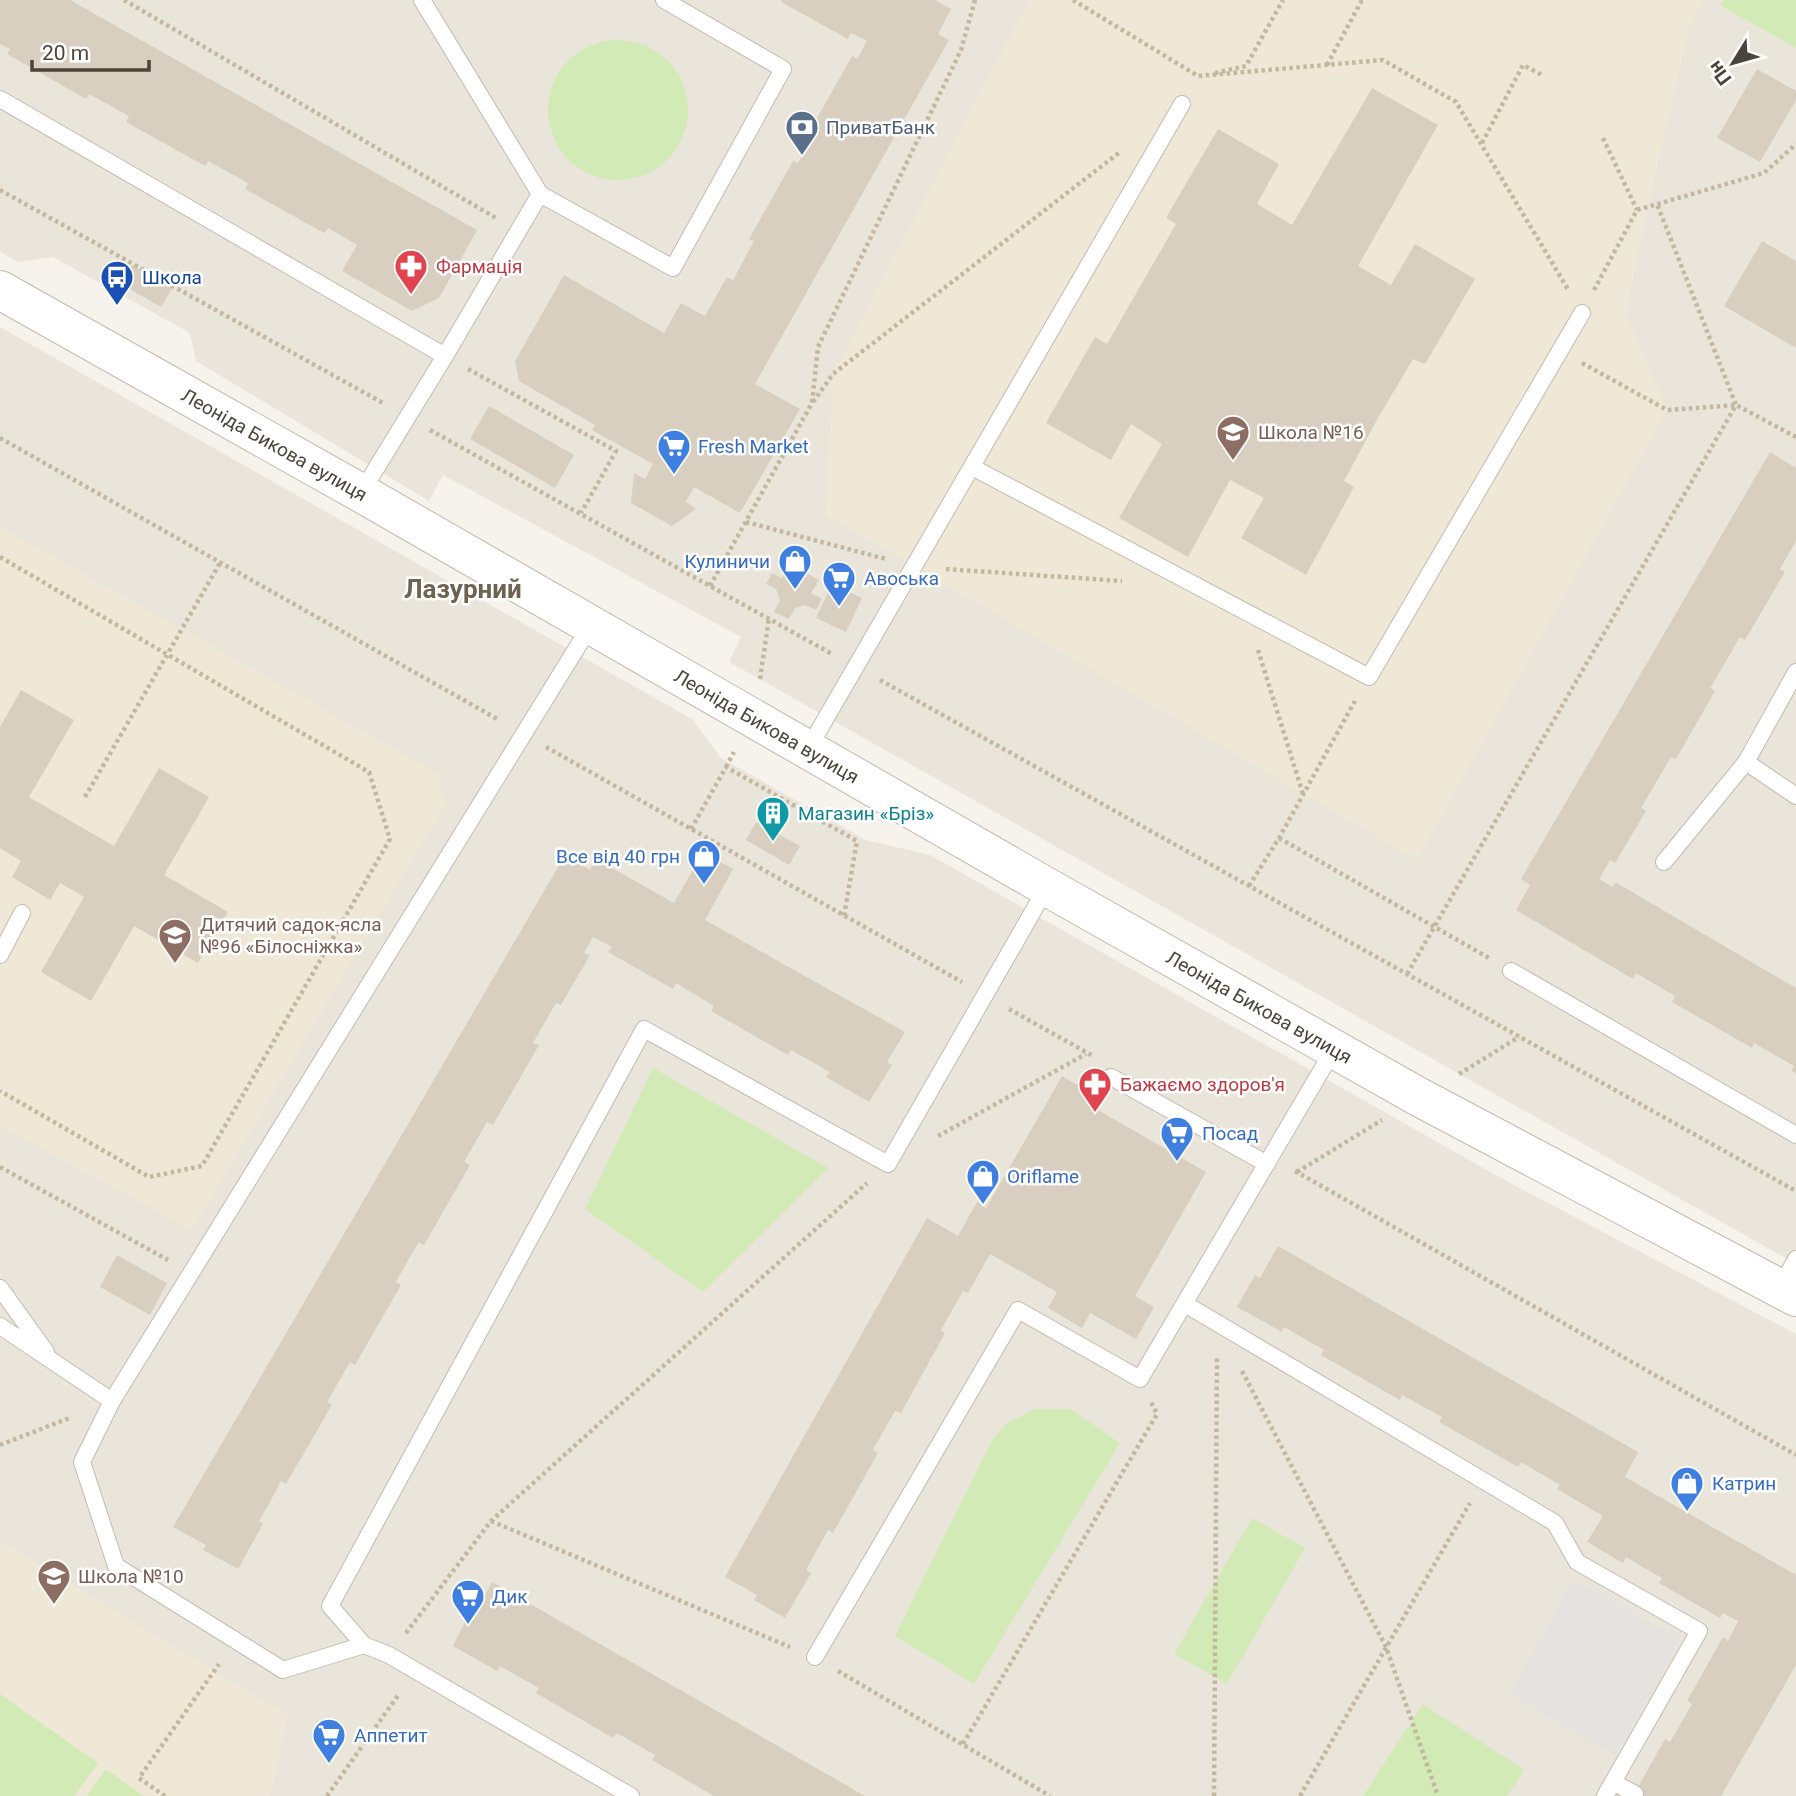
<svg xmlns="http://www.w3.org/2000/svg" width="1796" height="1796" viewBox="0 0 1796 1796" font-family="Roboto,sans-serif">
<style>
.residential{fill:#eae5da}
.education{fill:#efe8d6}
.green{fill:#d2eab5}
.parking{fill:#e5e3e0}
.building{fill:#d8cfc1}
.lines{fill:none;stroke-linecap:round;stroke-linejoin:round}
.service-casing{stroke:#c2bbae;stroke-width:18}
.tertiary-casing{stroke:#c2bbae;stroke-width:40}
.path{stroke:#c4b79f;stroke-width:4.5;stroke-dasharray:3.5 3.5;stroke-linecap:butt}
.service{stroke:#fff;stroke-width:16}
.tertiary{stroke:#fff;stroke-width:38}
.labels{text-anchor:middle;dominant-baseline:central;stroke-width:5;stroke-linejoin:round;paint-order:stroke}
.service-label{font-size:19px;fill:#4e5e75;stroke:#fff;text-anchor:start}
.health-label{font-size:19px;fill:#be3a42;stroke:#fff;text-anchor:start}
.transit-label{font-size:19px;fill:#164399;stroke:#fff;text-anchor:start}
.education-label{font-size:19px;fill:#785e54;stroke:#fff;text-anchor:start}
.street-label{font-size:19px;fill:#4b4439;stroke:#fff}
.shop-label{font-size:19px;fill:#366cbe;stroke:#fff;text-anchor:start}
.culture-label{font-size:19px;fill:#0d838f;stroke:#fff;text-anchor:start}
.district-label{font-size:26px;font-weight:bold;fill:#6e6250;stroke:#fff}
</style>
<rect width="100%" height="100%" fill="#f6f3ec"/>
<path class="residential" d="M0 0H1796V1264L729 662 741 637 443 475 429 501 196 361 190 333 53 257 18 262 0 252Z
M0 327 692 719 721 758 866 840 930 855 1501 1178 1796 1334V1796H0Z"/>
<path class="education" d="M1029 0H1702L1690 24 1648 206 1626 314 1667 410 1417 860 826 515 833 374Z
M0 527 437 773 445 804 192 1230 0 1126Z
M0 1541 288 1716 270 1796H0Z"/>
<path class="green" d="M1723 0H1796V48L1720 5Z
M548 110a70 70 0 1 1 140 0a70 70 0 1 1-140 0Z
M653 1068 828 1168 703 1292 585 1209Z
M1036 1409H1070L1120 1443 974 1684 895 1636 992 1440 1007 1423Z
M1252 1518 1305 1548 1227 1684 1174 1654Z
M0 1694 98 1763 74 1796H0Z
M1423 1704 1524 1770 1507 1796H1363Z
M106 1769 144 1796H87Z"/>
<path class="parking" d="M1573 1580 1681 1640 1616 1755 1510 1694Z"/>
<path class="building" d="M0 0H70L477 230 439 298 412 311 342 271 357 245 328 228 324 233 245 189 248 183 208 161 205 166 126 122 129 116 89 94 86 99 7 54 10 49 0 44Z
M782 0H935L951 9 938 34 949 40 755 384 800 409 740 513 694 487 686 502 696 509 672 526 631 503 634 473 645 479 653 464 592 430 595 425 519 381 515 361 564 275 664 333 681 303 705 316 727 277 733 280 754 241 749 239 793 161 798 163 820 124 815 122 852 56 857 59 867 41 851 33 848 39 781 2Z
M1757 69 1796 91V100L1760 162 1717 138Z
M1372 88 1438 125 1358 266 1391 285 1415 244 1475 279 1425 364 1413 359 1378 418 1344 481 1354 487 1306 575 1241 538 1264 498 1230 480 1188 557 1119 518 1162 444 1131 424 1111 460 1046 423 1095 337 1107 344 1176 224 1166 218 1218 129 1279 164 1257 204 1292 225Z
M1762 241 1796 261V348L1724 306Z
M132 265 173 287 161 307 121 284Z
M489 406 574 455 555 488 470 439Z
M1770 452 1796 468V541L1780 569 1785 572 1745 640 1740 637 1725 663 1710 688 1715 691 1676 759 1671 757 1641 808 1646 811 1615 863 1610 860 1599 879 1613 887 1615 882 1796 988V1074L1791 1071 1794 1066 1754 1043 1752 1048 1672 1002 1675 996 1636 973 1633 979 1516 910 1530 885 1521 879Z
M789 564 819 580 811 593 822 599 816 610 805 605 795 608 789 619 774 612 780 600 776 589 766 584 772 573 782 578Z
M832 584 862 598 846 632 816 618Z
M21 690 74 720 29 797 114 846 159 768 209 797 164 875 228 912 198 963 134 926 91 1001 41 972 84 897 60 883 50 900 12 877 21 861 0 848V727Z
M756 822 800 846 789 865 746 840Z
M703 852 733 869 705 920 905 1032 887 1062 892 1065 869 1102 826 1077 830 1072 791 1050 788 1055 711 1011 714 1006 676 983 673 989 608 952 612 947 593 937 584 953 590 955 561 1005 556 1003 533 1043 539 1045 493 1125 487 1122 464 1162 470 1165 424 1245 419 1242 407 1262 396 1282 401 1285 355 1365 350 1362 327 1402 332 1405 286 1484 281 1481 270 1502 259 1521 263 1524 238 1569 203 1550 206 1545 173 1527 565 855 590 870 596 859 674 903Z
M1062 1076 1095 1095 1089 1105 1206 1172 1135 1296 1154 1307 1136 1339 1090 1313 1082 1328 1048 1308 1057 1292 990 1254 968 1293 963 1291 941 1330 945 1333 901 1413 895 1411 884 1430 873 1450 878 1453 833 1533 828 1530 806 1570 811 1573 785 1618 754 1600 757 1595 725 1577 927 1218 958 1236 977 1202 986 1208Z
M1278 1246 1638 1452 1625 1477 1796 1575V1665L1721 1796H1633L1665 1739 1670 1742 1692 1704 1687 1701 1723 1637 1728 1641 1738 1621 1723 1613 1720 1618 1659 1583 1662 1578 1644 1568 1626 1557 1623 1563 1587 1542 1603 1516 1557 1489 1560 1485 1521 1462 1518 1467 1439 1422 1442 1417 1402 1395 1400 1400 1321 1355 1324 1350 1284 1327 1282 1332 1237 1307 1255 1275 1260 1278Z
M117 1255 167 1283 150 1315 100 1287Z
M492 1582 865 1796H714L652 1760 655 1755 617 1733 613 1738 536 1693 539 1688 519 1677 500 1666 497 1671 453 1646 470 1612 475 1615Z"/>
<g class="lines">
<defs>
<path id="service" d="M0 99 445 356
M540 194 673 268 783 69 664 0
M972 467 1369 677 1582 313
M361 493 445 356 540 194 422 0
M808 749 1182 104
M1746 762 1796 796
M1664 862 1746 762 1796 672
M0 955 22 913
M1511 971 1796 1135
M1111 1077 1267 1164
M0 1288 46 1352
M1780 1288 1796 1259
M1185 1304 1555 1523 1577 1562 1699 1631 1605 1796
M0 1326 112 1401
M364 1645 283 1670 116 1566 82 1462 112 1401 591 625
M815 1657 1018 1310 1140 1379 1334 1049
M1613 1782 1635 1794
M631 1796 389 1655 364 1645 330 1606 644 1029 888 1164 1047 887"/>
<g id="tertiary">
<path id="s1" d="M0 290 361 493 1047 887 1419 1097 1796 1297"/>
</g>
</defs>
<use href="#service" class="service-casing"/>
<use href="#tertiary" class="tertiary-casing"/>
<path class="path" d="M124 0 496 218
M1073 0 1198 76 1383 60 1456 102 1569 291
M1327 65 1362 0
M1215 73 1246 66 1283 0
M1603 138 1637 210
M1482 143 1523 65 1542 75
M0 190 383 403
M1594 290 1637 210 1764 173 1796 144
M1582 363 1667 410 1736 405 1796 437
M468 369 616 451 581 513
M813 402 833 374 1120 152
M430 430 832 654
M0 438 499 720
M746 522 886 559
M0 557 369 772 390 839 202 1166 149 1177 0 1091
M946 569 1122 581
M710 586 812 403 818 347 961 50 975 0
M1258 650 1303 794
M760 679 769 618
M880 680 1796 1191
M546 747 962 982
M726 767 734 752
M85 797 220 563
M691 829 726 767 857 841 844 916
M1279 838 1489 958
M1249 886 1279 838 1355 701
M1407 974 1736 405 1657 204
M1009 1009 1093 1056
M1459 1074 1519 1037
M938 1136 1086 1054
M0 1167 168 1260
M1295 1171 1796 1455
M1297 1172 1382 1120
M1242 1371 1386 1647 1438 1796
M0 1445 72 1417
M491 1521 790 1647
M406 1633 491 1521 867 1183
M838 1671 1050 1796
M963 1744 1157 1414 1151 1402
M165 1796 139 1778 219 1664
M327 1796 399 1694
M1214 1796 1217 1356
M1300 1796 1470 1503"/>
<use href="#service" class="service"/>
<use href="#tertiary" class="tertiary"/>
</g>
<defs>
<symbol id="bank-pin" viewBox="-11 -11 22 30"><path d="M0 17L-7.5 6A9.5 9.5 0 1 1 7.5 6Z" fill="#5c6f8a" stroke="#fff"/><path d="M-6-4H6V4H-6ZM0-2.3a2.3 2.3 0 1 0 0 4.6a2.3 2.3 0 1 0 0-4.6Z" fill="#fff"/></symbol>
<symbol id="pharmacy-pin" viewBox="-11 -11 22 30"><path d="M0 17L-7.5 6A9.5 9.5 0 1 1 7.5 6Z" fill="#e0444e" stroke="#fff"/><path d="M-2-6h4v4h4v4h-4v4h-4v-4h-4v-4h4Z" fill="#fff"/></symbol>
<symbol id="bus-pin" viewBox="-11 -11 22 30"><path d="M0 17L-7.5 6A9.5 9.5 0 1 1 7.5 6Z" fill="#1a4fb4" stroke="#fff"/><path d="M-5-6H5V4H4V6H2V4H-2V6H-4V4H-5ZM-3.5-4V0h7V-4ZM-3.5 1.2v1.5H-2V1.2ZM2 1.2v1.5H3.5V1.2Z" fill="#fff"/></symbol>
<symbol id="school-pin" viewBox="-11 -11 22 30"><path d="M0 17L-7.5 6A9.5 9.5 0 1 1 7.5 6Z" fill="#8d6e63" stroke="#fff"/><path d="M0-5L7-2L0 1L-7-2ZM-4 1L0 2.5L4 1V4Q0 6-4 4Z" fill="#fff"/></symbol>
<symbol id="supermarket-pin" viewBox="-11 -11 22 30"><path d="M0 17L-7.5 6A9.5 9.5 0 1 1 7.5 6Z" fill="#3f7fe0" stroke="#fff"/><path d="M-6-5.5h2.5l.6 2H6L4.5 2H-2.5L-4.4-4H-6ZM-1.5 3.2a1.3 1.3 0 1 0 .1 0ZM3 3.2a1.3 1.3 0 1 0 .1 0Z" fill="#fff"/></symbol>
<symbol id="shop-pin" viewBox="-11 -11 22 30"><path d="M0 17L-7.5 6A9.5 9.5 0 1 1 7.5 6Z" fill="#3f7fe0" stroke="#fff"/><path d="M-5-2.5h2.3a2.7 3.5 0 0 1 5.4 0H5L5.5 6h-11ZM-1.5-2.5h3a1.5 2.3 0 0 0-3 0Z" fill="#fff"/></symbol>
<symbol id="building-pin" viewBox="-11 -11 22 30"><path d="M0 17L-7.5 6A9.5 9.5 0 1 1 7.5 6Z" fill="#0f9aa8" stroke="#fff"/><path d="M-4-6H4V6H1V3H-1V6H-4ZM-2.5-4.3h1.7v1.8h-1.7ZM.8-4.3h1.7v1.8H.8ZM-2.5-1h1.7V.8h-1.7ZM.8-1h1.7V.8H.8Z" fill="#fff"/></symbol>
</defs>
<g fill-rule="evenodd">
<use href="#bank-pin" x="783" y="108" width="38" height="52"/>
<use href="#pharmacy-pin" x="392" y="247" width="38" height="52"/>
<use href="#bus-pin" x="98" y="258" width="38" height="52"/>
<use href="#school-pin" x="1214" y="413" width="38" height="52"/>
<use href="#supermarket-pin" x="655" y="427" width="38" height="52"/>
<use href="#shop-pin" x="776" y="542" width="38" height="52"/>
<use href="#supermarket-pin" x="820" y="559" width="38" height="52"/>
<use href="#building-pin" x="754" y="794" width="38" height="52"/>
<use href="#shop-pin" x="685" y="837" width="38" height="52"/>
<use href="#school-pin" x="156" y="916" width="38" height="52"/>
<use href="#pharmacy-pin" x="1076" y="1065" width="38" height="52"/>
<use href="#supermarket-pin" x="1158" y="1114" width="38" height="52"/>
<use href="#shop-pin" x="964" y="1157" width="38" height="52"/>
<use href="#shop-pin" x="1668" y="1464" width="38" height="52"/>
<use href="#school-pin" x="35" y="1557" width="38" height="52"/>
<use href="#supermarket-pin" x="449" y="1577" width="38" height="52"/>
<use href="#supermarket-pin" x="310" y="1716" width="38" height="52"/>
</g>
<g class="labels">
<g class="service-label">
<text x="826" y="127">ПриватБанк</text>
</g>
<g class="health-label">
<text x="436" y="266">Фармація</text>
<text x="1120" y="1084">Бажаємо здоров'я</text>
</g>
<g class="transit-label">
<text x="142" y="277">Школа</text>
</g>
<g class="education-label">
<text x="1258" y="432">Школа №16</text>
<text x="200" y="924">Дитячий садок-ясла<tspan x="200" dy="22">№96 «Білосніжка»</tspan></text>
<text x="78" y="1576">Школа №10</text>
</g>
<g class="street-label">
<text stroke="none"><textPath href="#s1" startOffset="315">Леоніда Бикова вулиця</textPath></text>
<text stroke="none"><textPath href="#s1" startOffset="882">Леоніда Бикова вулиця</textPath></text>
<text stroke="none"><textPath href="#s1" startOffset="1449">Леоніда Бикова вулиця</textPath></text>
</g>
<g class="shop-label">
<text x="698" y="446">Fresh Market</text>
<text x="770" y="561" text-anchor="end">Кулиничи</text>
<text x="864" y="578">Авоська</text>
<text x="680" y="856" text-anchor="end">Все від 40 грн</text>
<text x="1202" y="1133">Посад</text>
<text x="1007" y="1176">Oriflame</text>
<text x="1712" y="1483">Катрин</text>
<text x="492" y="1596">Дик</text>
<text x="354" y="1735">Аппетит</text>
</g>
<g class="culture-label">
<text x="798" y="813">Магазин «Бріз»</text>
</g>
<g class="district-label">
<text x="463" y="589">Лазурний</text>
</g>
</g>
<g transform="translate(1733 63) rotate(233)" stroke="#ffffff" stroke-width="5" paint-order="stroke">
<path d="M0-5L12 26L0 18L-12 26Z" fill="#4b4439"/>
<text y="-10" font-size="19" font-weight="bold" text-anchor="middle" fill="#4b4439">Пн</text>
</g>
<path d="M32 60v10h117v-10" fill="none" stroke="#4b4439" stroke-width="3.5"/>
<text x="42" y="60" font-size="21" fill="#4b4439" stroke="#ffffff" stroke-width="5" paint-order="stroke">20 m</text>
</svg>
